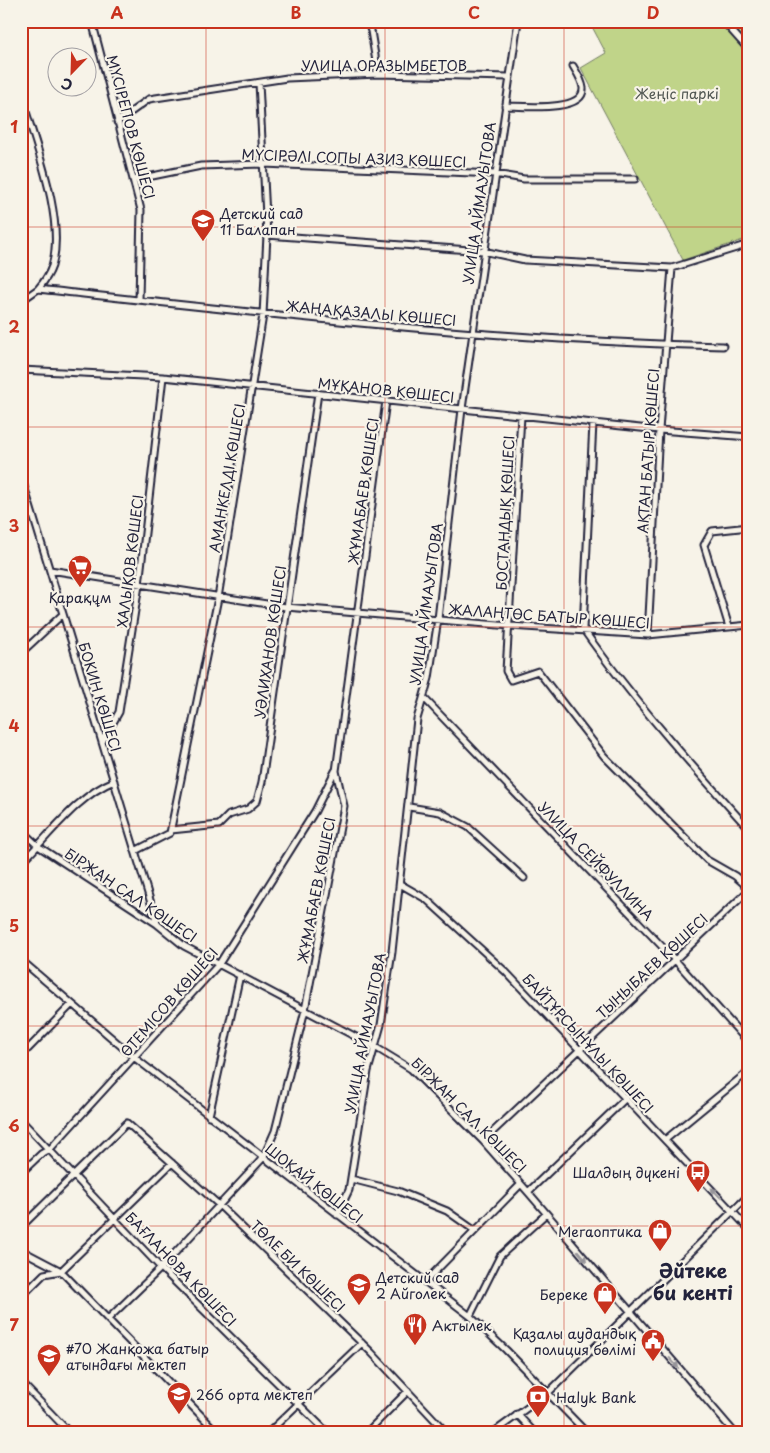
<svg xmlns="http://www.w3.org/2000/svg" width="770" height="1453" viewBox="0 0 770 1453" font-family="'Playpen Sans',sans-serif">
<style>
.park{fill:#c0d489;stroke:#717b62}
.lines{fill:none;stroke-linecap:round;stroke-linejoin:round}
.minor-casing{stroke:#22223b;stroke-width:9}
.minor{stroke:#f7f3e8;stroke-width:5}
.oneway{fill:#97959a}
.grid{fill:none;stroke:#c8321e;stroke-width:1;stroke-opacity:0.55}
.labels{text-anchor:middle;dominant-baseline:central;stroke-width:4.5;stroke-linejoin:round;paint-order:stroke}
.street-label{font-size:14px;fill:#22223b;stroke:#f7f3e8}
.park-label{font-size:14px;fill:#515752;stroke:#f7f3e8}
.poi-label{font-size:14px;fill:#22223b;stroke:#f7f3e8;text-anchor:start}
.district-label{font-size:19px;font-weight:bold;fill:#22223b;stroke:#f7f3e8}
.neatline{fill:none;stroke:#c8321e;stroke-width:2}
.grid-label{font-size:16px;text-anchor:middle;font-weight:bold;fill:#c8321e}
</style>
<rect width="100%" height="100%" fill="#f7f3e8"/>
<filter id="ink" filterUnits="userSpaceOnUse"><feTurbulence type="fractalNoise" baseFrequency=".02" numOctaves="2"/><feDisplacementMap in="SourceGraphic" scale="10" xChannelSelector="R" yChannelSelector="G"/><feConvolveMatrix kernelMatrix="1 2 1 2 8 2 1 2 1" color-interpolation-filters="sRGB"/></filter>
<g filter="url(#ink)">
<path class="park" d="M589 21H749V238L683 260 581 68 606 53Z"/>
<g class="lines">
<defs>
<path id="minor" d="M92 21 141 210 139 300
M367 21 371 31 378 74
M723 21 749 50
M21 95C34 141 66 219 52 266 49 275 44 282 38 289
M505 106C521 106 585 113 583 88 582 80 577 73 573 66
M117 122 149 99 287 78 378 74 509 77
M133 180 201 166 264 164 495 174 524 179H635
M267 235 483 251 525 260 672 268 749 244
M21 301 38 289C266 314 494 341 723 346
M21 370 163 377 659 430 749 437
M521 416 506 671 511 680 538 671 604 756 707 860 735 876 749 888
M593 423 583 629C633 700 691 765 749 829
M21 476 157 923
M21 521 32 514
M50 570 286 607 510 626 648 635 749 625
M729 627 704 545 712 531 749 527
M648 635 659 430 672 268
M21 653 63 614
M424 698 675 960 749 1043
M102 742 119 712 139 585 163 377
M409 807 440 812 468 827 524 878
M21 830 38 846 157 924 184 946 375 1047 411 1069 483 1141 528 1192 734 1432
M171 830 219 825 229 815 248 809 257 801 262 782 318 393
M135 851 170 833 218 598 263 315 267 235 259 83
M21 863C50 835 77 796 114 781
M400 884 426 899 506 972 749 1229
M21 960 135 1058 470 1316 506 1350 586 1432
M28 1049 72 1004
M209 1116 240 975
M21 1120 161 1268 327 1432
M665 1140 749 1071
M483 1141 749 890
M21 1173 41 1154 50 1149 219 964 315 811 335 771
M351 1179 398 1191 447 1211 474 1230
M528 1192 625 1099
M337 1215 349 1190 368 1071 381 1025 392 952 417 719 429 678 438 619 462 409 518 21
M21 1227 127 1123 219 1205 371 1352 446 1432
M21 1250 61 1271 217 1432
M425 1282 521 1184
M21 1297 44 1274 61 1271 172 1163
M470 1316 500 1256 546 1214
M108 1319 161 1268 263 1158 275 1131 305 1010 344 806 336 771 386 401
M21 1382 69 1432
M517 1414 534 1432
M269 1432 362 1343
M367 1432 408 1391
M494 1432 549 1392 749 1195"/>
</defs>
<use href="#minor" class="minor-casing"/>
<use href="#minor" class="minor"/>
</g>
<defs><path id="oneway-solid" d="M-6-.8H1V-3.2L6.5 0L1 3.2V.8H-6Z" transform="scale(1.25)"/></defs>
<g class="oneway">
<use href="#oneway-solid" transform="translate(716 1193) rotate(-134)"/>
<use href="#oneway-solid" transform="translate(582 1256) rotate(50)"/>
<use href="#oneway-solid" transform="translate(674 1363) rotate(49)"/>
</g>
</g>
<path class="grid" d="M206 21V1432M385 21V1432M564 21V1432M21 227H749M21 427H749M21 627H749M21 826H749M21 1026H749M21 1226H749"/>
<defs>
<symbol id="school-pin" viewBox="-11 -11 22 30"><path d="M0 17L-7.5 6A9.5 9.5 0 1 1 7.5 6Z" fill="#c8321e" stroke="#f7f3e8"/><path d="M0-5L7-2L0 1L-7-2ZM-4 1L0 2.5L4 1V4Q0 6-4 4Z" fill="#fff"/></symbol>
<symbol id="supermarket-pin" viewBox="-11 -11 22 30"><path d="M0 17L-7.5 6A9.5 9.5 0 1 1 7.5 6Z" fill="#c8321e" stroke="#f7f3e8"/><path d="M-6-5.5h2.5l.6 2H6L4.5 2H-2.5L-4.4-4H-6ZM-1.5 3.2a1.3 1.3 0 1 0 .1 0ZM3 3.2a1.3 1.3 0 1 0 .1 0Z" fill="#fff"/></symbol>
<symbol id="bus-pin" viewBox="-11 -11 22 30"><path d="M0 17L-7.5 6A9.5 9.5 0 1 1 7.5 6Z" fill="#c8321e" stroke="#f7f3e8"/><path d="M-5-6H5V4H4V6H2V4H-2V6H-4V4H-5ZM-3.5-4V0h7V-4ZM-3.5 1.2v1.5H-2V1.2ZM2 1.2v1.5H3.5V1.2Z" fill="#fff"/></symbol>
<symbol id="shop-pin" viewBox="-11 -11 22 30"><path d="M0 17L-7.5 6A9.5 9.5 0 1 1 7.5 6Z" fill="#c8321e" stroke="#f7f3e8"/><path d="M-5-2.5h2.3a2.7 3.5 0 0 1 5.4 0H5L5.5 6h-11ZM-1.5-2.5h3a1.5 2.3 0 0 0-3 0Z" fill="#fff"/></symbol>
<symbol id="restaurant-pin" viewBox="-11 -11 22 30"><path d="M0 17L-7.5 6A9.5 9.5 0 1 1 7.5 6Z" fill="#c8321e" stroke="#f7f3e8"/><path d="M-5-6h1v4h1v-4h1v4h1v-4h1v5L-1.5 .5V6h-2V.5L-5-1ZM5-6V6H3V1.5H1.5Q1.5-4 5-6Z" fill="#fff"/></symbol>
<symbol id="civic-pin" viewBox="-11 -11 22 30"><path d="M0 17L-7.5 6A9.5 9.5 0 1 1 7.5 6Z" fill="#c8321e" stroke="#f7f3e8"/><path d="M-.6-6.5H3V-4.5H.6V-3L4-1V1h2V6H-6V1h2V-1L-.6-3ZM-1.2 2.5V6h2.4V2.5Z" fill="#fff"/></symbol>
<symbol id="bank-pin" viewBox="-11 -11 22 30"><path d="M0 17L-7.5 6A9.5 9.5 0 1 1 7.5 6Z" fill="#c8321e" stroke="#f7f3e8"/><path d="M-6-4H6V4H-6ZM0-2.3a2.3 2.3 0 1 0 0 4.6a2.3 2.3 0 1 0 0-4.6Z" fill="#fff"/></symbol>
</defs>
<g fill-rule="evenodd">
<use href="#school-pin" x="189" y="207" width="28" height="38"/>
<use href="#supermarket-pin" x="66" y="553" width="28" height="38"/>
<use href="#bus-pin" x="684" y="1158" width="28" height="38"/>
<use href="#shop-pin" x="646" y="1217" width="28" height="38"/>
<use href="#school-pin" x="345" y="1271" width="28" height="38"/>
<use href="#shop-pin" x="591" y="1280" width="28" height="38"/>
<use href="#restaurant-pin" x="401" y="1311" width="28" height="38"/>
<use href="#civic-pin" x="639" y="1327" width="28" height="38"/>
<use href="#school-pin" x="35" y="1342" width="28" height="38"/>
<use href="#school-pin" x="165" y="1380" width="28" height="38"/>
<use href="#bank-pin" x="524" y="1383" width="28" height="38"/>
</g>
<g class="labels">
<g class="street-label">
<text x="384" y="65">УЛИЦА ОРАЗЫМБЕТОВ</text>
<text transform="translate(131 127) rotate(75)">МҮСІРЕПОВ КӨШЕСІ</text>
<text transform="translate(354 158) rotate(2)">МҮСІРӘЛІ СОПЫ АЗИЗ КӨШЕСІ</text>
<text transform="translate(479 203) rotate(-82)">УЛИЦА АЙМАУЫТОВА</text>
<text transform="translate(371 313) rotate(5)">ЖАҢАҚАЗАЛЫ КӨШЕСІ</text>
<text transform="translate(386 390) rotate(6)">МҰҚАНОВ КӨШЕСІ</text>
<text transform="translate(648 451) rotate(-86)">АҚТАН БАТЫР КӨШЕСІ</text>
<text transform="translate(227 478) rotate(-80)">АМАНКЕЛДІ КӨШЕСІ</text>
<text transform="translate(363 491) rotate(-82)">ЖҰМАБАЕВ КӨШЕСІ</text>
<text transform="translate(505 513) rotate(-87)">БОСТАНДЫҚ КӨШЕСІ</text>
<text transform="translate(130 561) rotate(-83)">ХАЛЫҚОВ КӨШЕСІ</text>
<text transform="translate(426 604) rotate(-82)">УЛИЦА АЙМАУЫТОВА</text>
<text transform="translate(549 616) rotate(4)">ЖАЛАҢТӨС БАТЫР КӨШЕСІ</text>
<text transform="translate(270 642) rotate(-82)">УӘЛИХАНОВ КӨШЕСІ</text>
<text transform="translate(100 697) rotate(73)">БОКИН КӨШЕСІ</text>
<text transform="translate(596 861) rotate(46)">УЛИЦА СЕЙФУЛЛИНА</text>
<text transform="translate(316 890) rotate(-79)">ЖҰМАБАЕВ КӨШЕСІ</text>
<text transform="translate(131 895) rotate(34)">БІРЖАН САЛ КӨШЕСІ</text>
<text transform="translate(652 966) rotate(-43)">ТЫНЫБАЕВ КӨШЕСІ</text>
<text transform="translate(169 1002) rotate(-49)">ӨТЕМІСОВ КӨШЕСІ</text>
<text transform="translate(365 1033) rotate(-79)">УЛИЦА АЙМАУЫТОВА</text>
<text transform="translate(588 1043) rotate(47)">БАЙТҰРСЫНҰЛЫ КӨШЕСІ</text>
<text transform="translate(469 1115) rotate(45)">БІРЖАН САЛ КӨШЕСІ</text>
<text transform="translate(314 1183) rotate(38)">ШОҚАЙ КӨШЕСІ</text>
<text transform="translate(298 1266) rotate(44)">ТӨЛЕ БИ КӨШЕСІ</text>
<text transform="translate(181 1269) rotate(46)">БАҒЛАНОВА КӨШЕСІ</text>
</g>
<g class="park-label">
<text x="677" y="93">Жеңіс паркі</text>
</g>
<g class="poi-label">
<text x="220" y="213">Детский сад<tspan x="220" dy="16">11 Балапан</tspan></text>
<text x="80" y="597" text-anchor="middle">Қарақұм</text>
<text x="680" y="1172" text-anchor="end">Шалдың дүкені</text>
<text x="642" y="1231" text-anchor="end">Мегаоптика</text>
<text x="376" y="1277">Детский сад<tspan x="376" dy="16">2 Айголек</tspan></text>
<text x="588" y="1294" text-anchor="end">Береке</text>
<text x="432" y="1325">Актылек</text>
<text x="636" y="1333" text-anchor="end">Қазалы аудандық<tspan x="636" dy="16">полиция бөлімі</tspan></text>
<text x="66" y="1348">#70 Жанқожа батыр<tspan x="66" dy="16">атындағы мектеп</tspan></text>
<text x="196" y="1394">266 орта мектеп</text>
<text x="556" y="1397">Halyk Bank</text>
</g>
<g class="district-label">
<text x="693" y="1270">Әйтеке<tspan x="693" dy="22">би кенті</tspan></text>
</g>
</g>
<rect width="770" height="1453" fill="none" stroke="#f7f3e8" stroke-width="55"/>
<g transform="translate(72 72) rotate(203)"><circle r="24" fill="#f7f3e8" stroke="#a29fa3"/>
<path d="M0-4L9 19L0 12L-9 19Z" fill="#c8321e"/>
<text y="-8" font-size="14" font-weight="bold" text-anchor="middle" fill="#22223b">С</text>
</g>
<rect x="28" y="28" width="714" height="1398" class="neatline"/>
<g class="grid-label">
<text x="117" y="19">A</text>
<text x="296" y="19">B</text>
<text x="474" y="19">C</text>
<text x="653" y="19">D</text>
<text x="14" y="133">1</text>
<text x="14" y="333">2</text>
<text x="14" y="532">3</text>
<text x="14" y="732">4</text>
<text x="14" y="932">5</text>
<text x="14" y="1132">6</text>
<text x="14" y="1331">7</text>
</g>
</svg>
